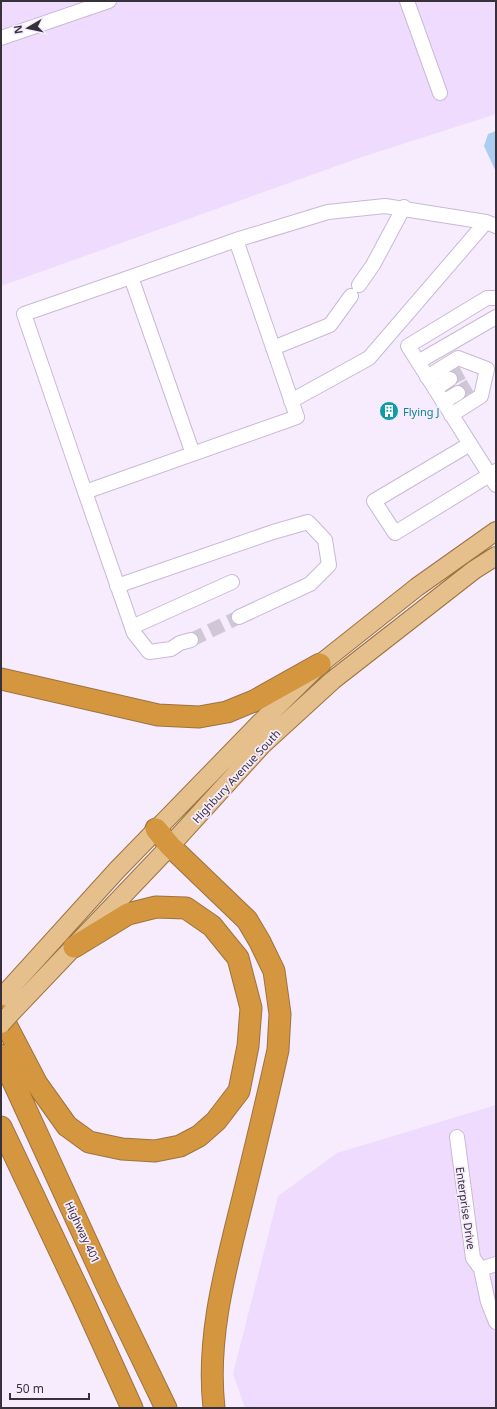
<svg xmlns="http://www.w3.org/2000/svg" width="497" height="1409" viewBox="0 0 497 1409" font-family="'Noto Sans',sans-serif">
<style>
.built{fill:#efdbfe}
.water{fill:#aacdf0}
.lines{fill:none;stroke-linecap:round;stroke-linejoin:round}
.minor-tunnel{stroke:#d0c7d6;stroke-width:14;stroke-dasharray:14 7;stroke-linecap:butt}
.minor-casing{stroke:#c9b9d5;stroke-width:16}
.major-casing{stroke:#9d733e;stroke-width:20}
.highway-casing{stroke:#9d733e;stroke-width:23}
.minor{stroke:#fff;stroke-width:14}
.major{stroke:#e5c08c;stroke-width:18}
.highway{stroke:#d4963f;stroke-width:21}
.major-bridge-casing{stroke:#9d733e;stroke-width:20;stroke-linecap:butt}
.major-bridge{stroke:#e5c08c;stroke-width:18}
.labels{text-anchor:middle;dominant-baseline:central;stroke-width:3.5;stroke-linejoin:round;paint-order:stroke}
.culture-label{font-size:11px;fill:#0d838f;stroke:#f6ecfd;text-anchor:start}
.street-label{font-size:11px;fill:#38313c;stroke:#f6ecfd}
</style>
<rect width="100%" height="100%" fill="#f6ecfd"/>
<path class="built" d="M1 1H496V114L359 158 1 286Z
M496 1105V1408H245L233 1374 278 1196 337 1153Z"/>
<path class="water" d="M496 131V172L484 146 488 134Z"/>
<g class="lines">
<path class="minor-tunnel" d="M450 379 465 371
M458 393 473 384
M191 640 239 617"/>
<defs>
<path id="minor" d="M407 1 440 93
M1 38 109 1
M359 285 373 265 404 207
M496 298H487L408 346 496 485
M273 348 330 325 351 296
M418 362 496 317
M427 377 458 358 487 369
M435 389 450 379
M291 401 369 358 486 222
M443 402 458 393
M451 415 481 396 487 369
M470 444 374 501 395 533 496 471
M193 454 131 277 236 240
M85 492 24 314 131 277
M117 586 273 532 308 522 325 540 329 565 310 584 239 617
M132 627 232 582
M191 640 180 643 171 649 149 652 134 633 85 492 297 417 236 240 328 212 385 206 486 222 496 226
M457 1137 473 1258 481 1269 488 1302 496 1322
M481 1269 496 1264"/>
<path id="major" d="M1 998 117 870 259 724 320 664 417 587 496 531
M10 1014 170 846 263 744 333 680 474 570 496 556"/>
<path id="highway" d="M1 679 158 715 199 717 227 712 254 701 320 664
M156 829 170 846 247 920 260 942 274 971 280 1014 278 1050C267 1100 255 1149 243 1198 226 1267 206 1337 214 1408
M1 1015 37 1084 67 1126 89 1142 122 1149 155 1151 180 1146 199 1136 216 1121 239 1091 248 1046 251 1008 238 958 212 926 186 908 156 907 128 914 74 947
M1 1055 107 1286 166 1408
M1 1127 83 1300 132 1408"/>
</defs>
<use href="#minor" class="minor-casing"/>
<use href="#major" class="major-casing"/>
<use href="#highway" class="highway-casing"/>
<use href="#minor" class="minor"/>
<use href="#major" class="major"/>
<use href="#highway" class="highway"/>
<defs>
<path id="major-bridge" d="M1 1024 10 1014"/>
</defs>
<use href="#major-bridge" class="major-bridge-casing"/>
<use href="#major-bridge" class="major-bridge"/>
</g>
<defs>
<symbol id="building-disc" viewBox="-11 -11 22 22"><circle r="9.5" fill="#0f9aa8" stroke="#f6ecfd"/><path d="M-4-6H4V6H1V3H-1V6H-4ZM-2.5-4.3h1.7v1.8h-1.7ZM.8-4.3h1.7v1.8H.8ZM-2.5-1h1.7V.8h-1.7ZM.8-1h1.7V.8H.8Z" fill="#fff"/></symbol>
</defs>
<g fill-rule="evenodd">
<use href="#building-disc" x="378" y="400" width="22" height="22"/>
</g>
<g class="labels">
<g class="culture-label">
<text x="403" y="411">Flying J</text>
</g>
<g class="street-label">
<text transform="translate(236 776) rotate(-47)">Highbury Avenue South</text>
<text transform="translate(466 1208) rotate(82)">Enterprise Drive</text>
<text transform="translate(83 1232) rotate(65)">Highway 401</text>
</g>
</g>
<rect width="497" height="1409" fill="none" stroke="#38313c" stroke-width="4"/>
<g transform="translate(28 28) rotate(261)" stroke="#f6ecfd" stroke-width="3" paint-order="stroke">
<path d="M0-3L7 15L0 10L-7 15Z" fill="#38313c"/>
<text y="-6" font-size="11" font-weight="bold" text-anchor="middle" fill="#38313c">N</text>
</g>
<path d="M10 1393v6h79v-6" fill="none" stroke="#38313c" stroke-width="2"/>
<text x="16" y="1393" font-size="12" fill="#38313c" stroke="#f6ecfd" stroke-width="3" paint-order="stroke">50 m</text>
</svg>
